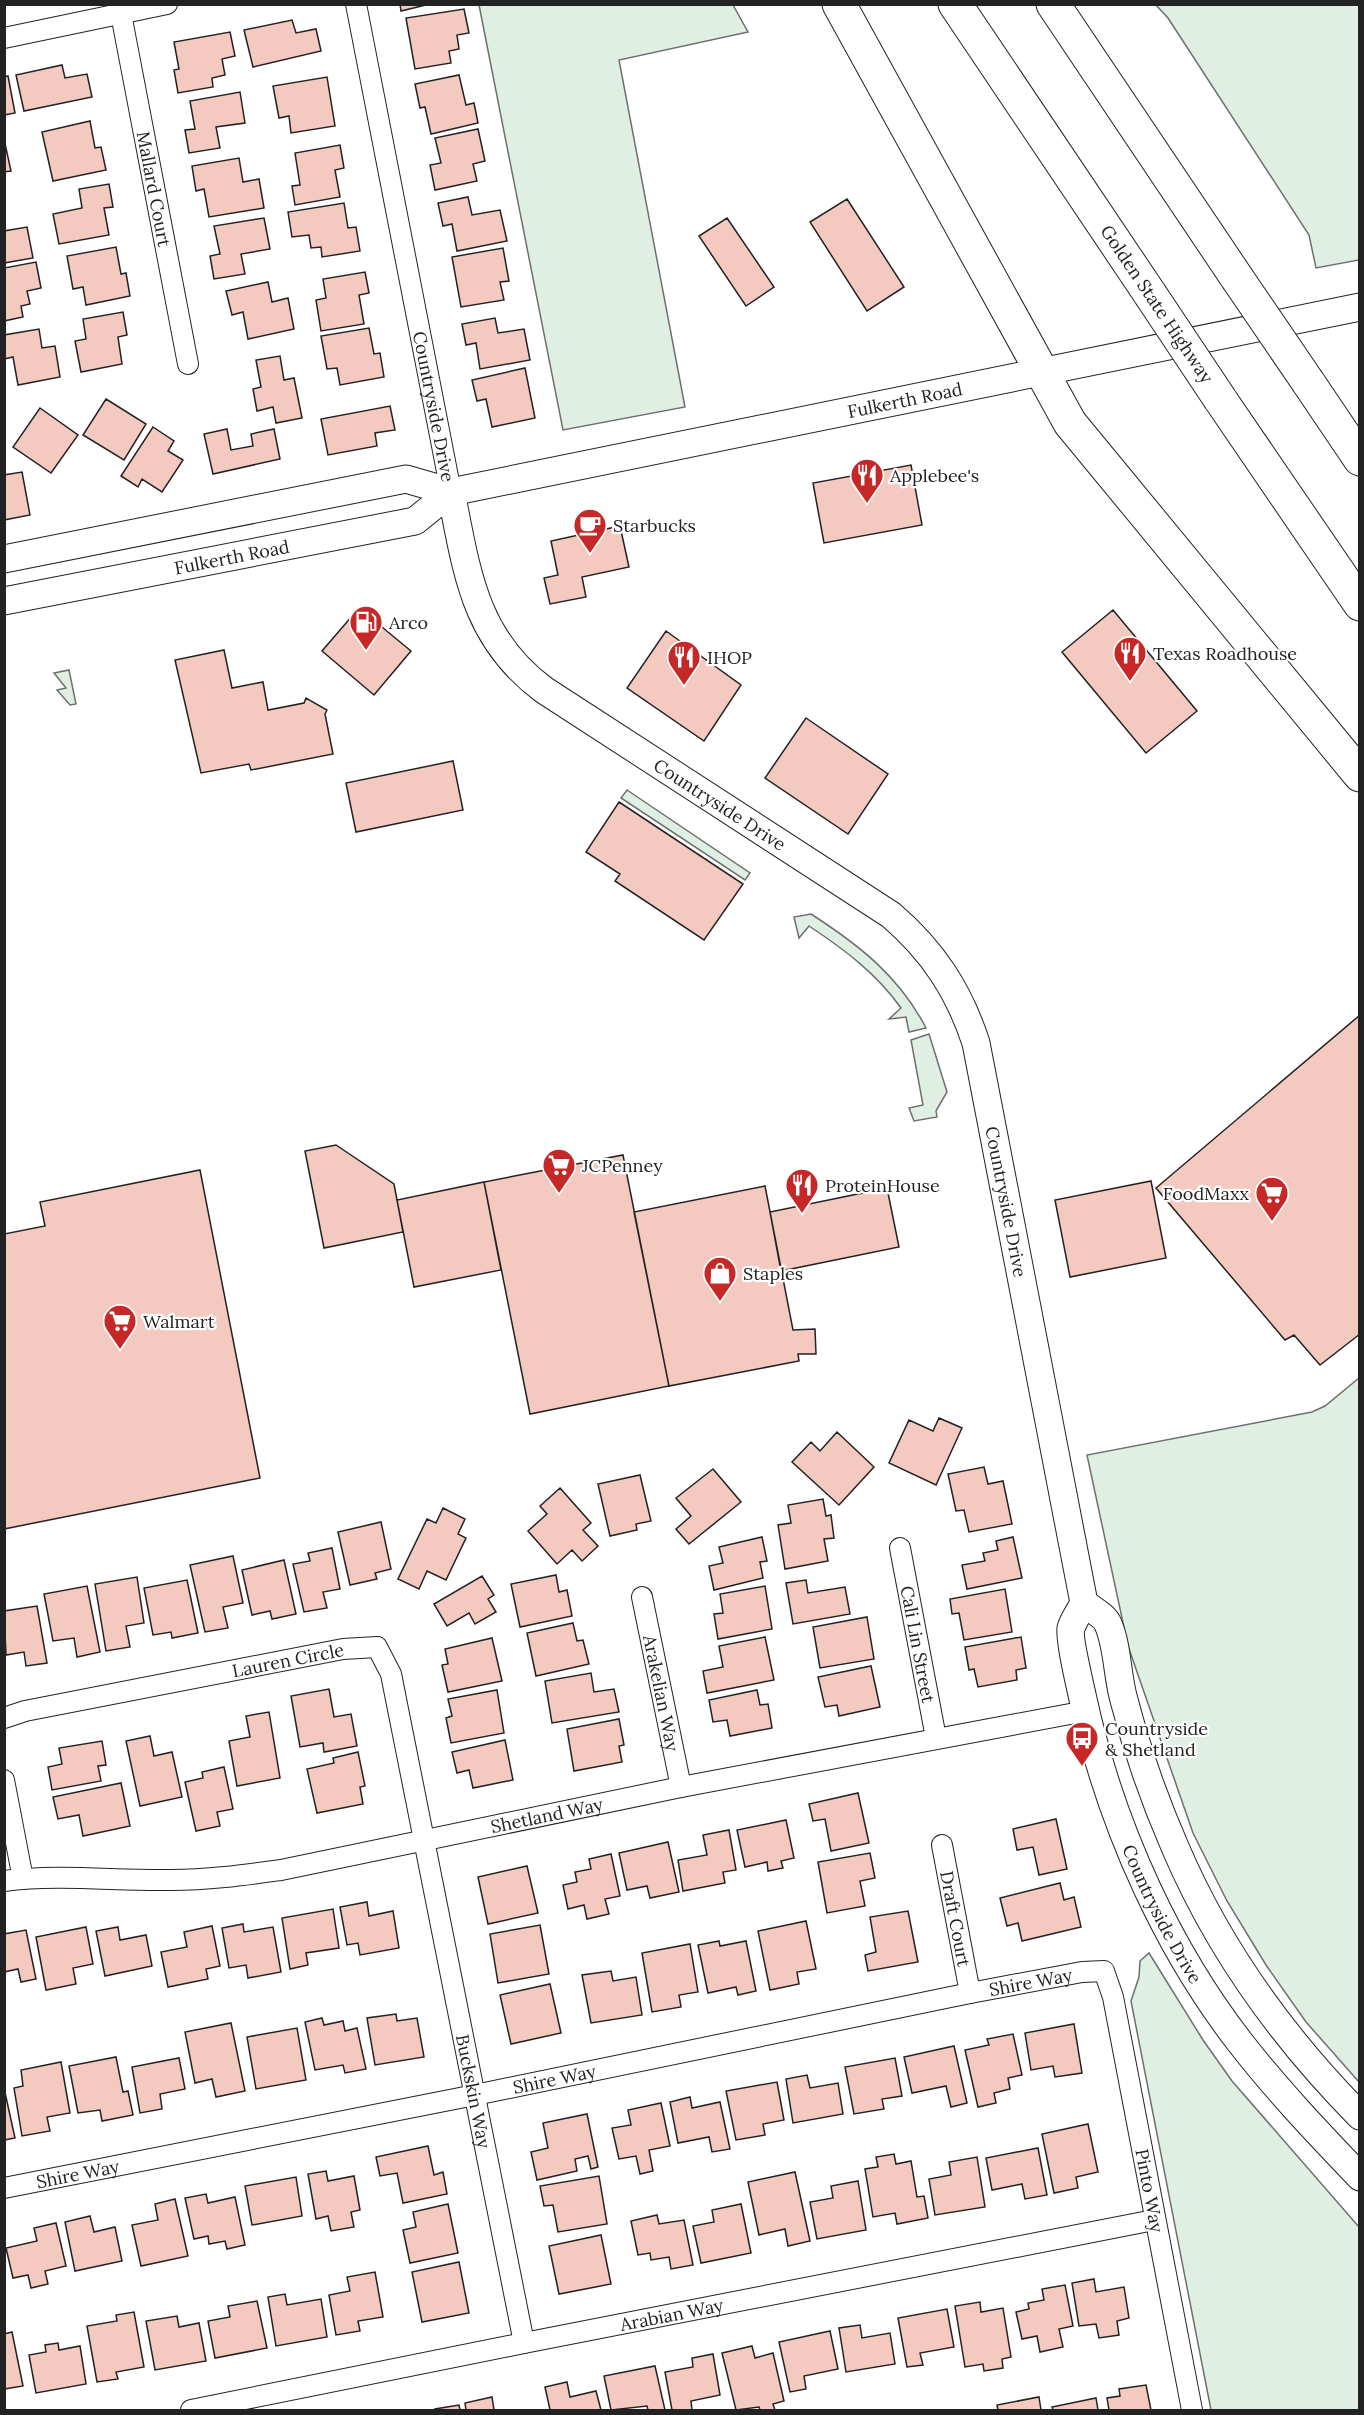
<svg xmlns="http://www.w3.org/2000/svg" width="1364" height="2415" viewBox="0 0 1364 2415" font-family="Lora,serif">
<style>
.green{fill:#e0efe3;stroke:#6f6f6f;stroke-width:1.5}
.building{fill:#f3c9c0;stroke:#222;stroke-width:1.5}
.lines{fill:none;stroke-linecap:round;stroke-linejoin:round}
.street-casing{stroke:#222;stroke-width:22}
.secondary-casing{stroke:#222;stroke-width:29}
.highway-casing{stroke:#222;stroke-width:35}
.street{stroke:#fff;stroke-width:20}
.secondary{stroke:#fff;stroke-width:27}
.highway{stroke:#fff;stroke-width:33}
.highway-bridge-casing{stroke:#222;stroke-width:35;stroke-linecap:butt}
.highway-bridge{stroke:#fff;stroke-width:33}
.labels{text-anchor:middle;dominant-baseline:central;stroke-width:4.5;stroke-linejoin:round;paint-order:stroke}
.street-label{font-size:18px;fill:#222;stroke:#fff}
.poi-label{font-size:18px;fill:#222;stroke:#fff;text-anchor:start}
</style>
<rect width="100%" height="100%" fill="#fff"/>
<path class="green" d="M479 5H733L748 32 619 60 685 407 563 430Z
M1156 5H1359V260L1316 268 1309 235 1168 18Z
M69 670 76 704 70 705 57 690 66 688 54 673Z
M627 790 750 873 745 880 621 798Z
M811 914C859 945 899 976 926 1028L909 1032 906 1017 889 1019 901 1008C876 973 845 950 809 926L799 938 794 917Z
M929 1034 947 1092 936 1111 937 1117 914 1121 909 1108 923 1105 911 1040Z
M1359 1378V2082L1306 2022 1266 1965 1227 1901 1193 1833 1128 1646 1087 1455 1312 1412 1325 1406Z
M1149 1953 1203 2040 1232 2081 1359 2227V2410H1211L1131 2001 1139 1977 1140 1961Z"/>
<path class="building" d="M400 4H430L401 11Z
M464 9 469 33 457 35 459 49 449 51 451 63 415 69 406 18Z
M292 20 296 33 316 29 321 51 253 67 244 30Z
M230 32 235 56 222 59 225 75 212 78 213 87 178 93 174 70 179 69 174 42Z
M62 65 65 78 87 74 92 97 24 111 16 75Z
M459 75 466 105 474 103 478 123 431 134 425 107 420 108 415 84Z
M8 76 15 113 4 115V77Z
M327 77 335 126 291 133 289 116 279 118 273 86Z
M240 92 245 123 216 127 220 148 189 153 185 130 195 129 190 101Z
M90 121 95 148 101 147 106 170 53 181 42 132Z
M478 129 485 161 473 164 477 181 435 190 430 165 441 163 435 138Z
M4 139 11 171 4 172Z
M340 145 344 168 335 170 340 197 295 205 292 186 300 185 295 153Z
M239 158 243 182 259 179 264 208 209 217 204 189 196 191 192 166Z
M109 184 113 207 104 208 109 235 59 244 53 214 82 208 79 189Z
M468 197 472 215 500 210 507 241 457 251 452 224 443 226 438 203Z
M847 199 904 287 867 311 810 222Z
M344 203 348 228 356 227 360 251 322 257 321 247 311 248 309 235 292 237 288 212Z
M264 218 270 249 241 254 245 274 214 279 210 256 220 254 214 226Z
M727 218 774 287 746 306 699 236Z
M27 227 33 258 4 263V231Z
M116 247 121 274 126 273 130 296 86 305 83 287 73 289 67 256Z
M503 248 509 281 500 282 504 300 461 307 452 257Z
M36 262 41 288 27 291 30 304 21 306 23 317 4 321V268Z
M365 272 369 293 359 295 364 324 321 331 316 300 326 298 323 279Z
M268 282 272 302 288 298 294 329 248 339 243 312 232 315 226 291Z
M123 312 127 335 118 337 122 364 81 372 75 341 86 339 83 319Z
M495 318 498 333 524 329 530 360 480 369 476 343 466 345 462 324Z
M369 328 374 354 380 353 384 377 340 385 337 368 327 369 321 336Z
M39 329 42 348 55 346 60 377 18 385 13 357 4 359V335Z
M280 356 284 380 294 378 302 418 276 423 273 407 257 411 253 389 261 387 256 360Z
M525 368 535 418 492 427 486 399 477 401 472 380Z
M106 399 146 424 124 460 83 435Z
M390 406 395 430 375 433 377 446 328 455 321 419Z
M40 408 78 435 51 473 13 447Z
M153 427 174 441 168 451 183 460 162 492 142 479 138 487 121 476Z
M227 429 231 450 253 446 251 434 274 429 280 459 213 474 204 434Z
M911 465 922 525 824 543 813 483Z
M22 472 30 515 4 520V475Z
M620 526 629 567 582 577 586 597 550 604 544 578 558 575 551 541Z
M359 608 411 651 374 695 322 651Z
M1113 610 1197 711 1146 753 1062 652Z
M666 631 741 685 704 741 627 688Z
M224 650 232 688 263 682 268 710 304 703 306 698 327 710 325 714 333 754 251 770 249 764 201 773 175 660Z
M806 718 888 774 848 834 765 778Z
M453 761 463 810 356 832 346 783Z
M619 802 743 884 704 940 615 881 620 874 586 852Z
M1360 1015V1334L1320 1365 1294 1335 1285 1340 1156 1188Z
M336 1145 394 1184 403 1232 324 1248 305 1151Z
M623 1155 669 1386 530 1414 484 1182Z
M200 1170 260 1478 4 1529V1234L45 1226 40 1202Z
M1151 1181 1166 1258 1070 1277 1055 1200Z
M484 1182 501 1270 414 1287 397 1200Z
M765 1186 793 1330 815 1329 816 1354H798L799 1361 669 1386 634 1212Z
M887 1188 899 1247 781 1271 770 1212Z
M939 1418 962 1428 936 1485 889 1463 909 1420 933 1431Z
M837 1432 874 1467 839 1505 792 1462 811 1442 820 1451Z
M984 1467 988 1484 1003 1481 1012 1524 969 1532 964 1510 956 1511 948 1474Z
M713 1469 741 1502 689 1544 676 1529 691 1516 676 1498Z
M640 1475 651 1521 636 1524 637 1530 610 1536 598 1484Z
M560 1488 591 1523 583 1530 598 1546 582 1561 572 1550 557 1564 528 1531 547 1514 540 1506Z
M823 1499 826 1516 831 1515 834 1538 824 1539 828 1561 785 1569 778 1525 791 1523 788 1505Z
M443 1508 465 1519 458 1534 466 1538 446 1580 427 1571 419 1589 398 1579 427 1519 436 1523Z
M381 1522 391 1569 375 1573 377 1579 350 1585 338 1532Z
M762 1537 767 1561 760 1562 763 1578 714 1590 709 1566 723 1563 719 1547Z
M1013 1537 1022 1578 967 1589 962 1565 985 1561 983 1553 998 1550 996 1541Z
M332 1548 340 1589 323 1592 327 1608 304 1612 293 1564 310 1561 308 1553Z
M233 1556 243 1603 223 1607 228 1628 205 1632 190 1565Z
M284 1560 296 1614 272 1619 270 1611 252 1615 242 1570Z
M556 1575 559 1592 567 1590 572 1616 520 1627 511 1584Z
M482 1576 494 1595 488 1599 496 1612 475 1624 469 1613 447 1626 434 1604Z
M137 1577 144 1623 126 1626 130 1647 106 1651 95 1584Z
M187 1580 198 1633 172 1638 171 1632 153 1635 144 1588Z
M806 1580 808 1593 845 1587 850 1614 793 1624 786 1583Z
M87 1586 100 1652 77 1657 74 1638 53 1641 44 1594Z
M765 1586 772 1629 718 1639 714 1614 723 1613 720 1594Z
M1005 1589 1012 1632 964 1640 959 1613 952 1614 950 1599Z
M37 1606 47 1663 26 1666 24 1652 6 1655 4 1611Z
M867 1617 874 1659 820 1668 813 1627Z
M573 1623 577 1641 583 1640 589 1664 536 1676 527 1633Z
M765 1637 774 1680 707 1693 703 1671 723 1667 719 1646Z
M1021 1637 1026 1668 1016 1670 1017 1680 978 1687 974 1669 969 1670 965 1647Z
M492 1638 502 1681 448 1692 442 1665 448 1664 445 1649Z
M871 1666 880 1707 839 1716 837 1705 825 1707 818 1677Z
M591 1673 594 1692 614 1689 619 1712 552 1723 545 1681Z
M329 1689 334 1717 351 1714 357 1746 324 1752 323 1743 300 1747 291 1696Z
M497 1690 504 1733 451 1743 446 1718 452 1716 448 1699Z
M757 1690 760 1705 768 1704 772 1728 730 1736 727 1720 713 1722 709 1700Z
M269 1712 280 1778 237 1786 229 1741 250 1737 246 1716Z
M619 1719 624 1745 619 1746 622 1762 574 1771 567 1729Z
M150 1736 154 1756 172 1752 182 1797 140 1806 126 1741Z
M505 1740 513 1780 473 1788 469 1770 457 1773 452 1752Z
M102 1741 106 1765 98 1766 101 1781 52 1790 48 1767 62 1764 59 1748Z
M358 1752 365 1786 360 1787 363 1804 317 1813 307 1769 334 1763 333 1758Z
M224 1767 233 1809 217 1812 220 1826 196 1831 185 1782 203 1778 202 1772Z
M121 1783 130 1826 83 1836 79 1815 58 1819 53 1797Z
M858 1793 869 1843 831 1851 825 1819 813 1821 809 1804Z
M1056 1819 1067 1869 1039 1875 1033 1847 1017 1850 1013 1829Z
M786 1820 794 1858 781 1861 783 1868 768 1871 767 1862 745 1867 737 1830Z
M729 1830 736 1870 723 1872 725 1883 683 1891 678 1860 707 1855 703 1835Z
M668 1842 679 1892 650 1898 647 1886 627 1890 619 1853Z
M870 1853 875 1878 860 1881 865 1906 827 1913 818 1862Z
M611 1854 620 1896 605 1899 609 1914 587 1919 584 1905 568 1909 563 1885 577 1882 575 1872 591 1869 589 1859Z
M527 1866 538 1913 488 1924 478 1877Z
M1060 1883 1064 1900 1074 1897 1081 1927 1022 1941 1018 1923 1007 1926 1000 1898Z
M367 1902 369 1916 393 1911 399 1948 360 1955 358 1943 347 1945 340 1907Z
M333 1909 339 1948 306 1953 308 1965 290 1969 282 1918Z
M908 1911 918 1962 868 1971 865 1955 876 1952 870 1917Z
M806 1921 816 1969 797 1972 799 1984 770 1990 758 1931Z
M243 1924 244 1932 273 1927 281 1972 248 1978 246 1965 229 1968 222 1928Z
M540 1925 549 1974 498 1983 490 1934Z
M212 1926 220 1966 206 1969 208 1979 168 1987 161 1952 187 1947 184 1932Z
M86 1927 93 1964 73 1968 76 1984 46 1990 36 1937Z
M118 1927 120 1940 146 1935 152 1966 105 1976 96 1931Z
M26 1930 36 1979 21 1982 18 1969 4 1972V1934Z
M719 1941 720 1946 746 1941 756 1991 738 1995 736 1987 708 1993 698 1945Z
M690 1944 698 1992 679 1995 681 2007 652 2012 642 1953Z
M611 1971 613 1981 636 1977 642 2015 591 2023 582 1975Z
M550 1984 561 2033 511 2044 500 1995Z
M396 2014 397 2021 417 2018 424 2057 375 2065 367 2018Z
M322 2018 324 2025 343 2021 345 2031 357 2028 366 2069 345 2073 343 2065 315 2070 305 2022Z
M231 2023 245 2091 216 2097 212 2079 195 2083 185 2032Z
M1074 2024 1082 2073 1055 2077 1053 2066 1031 2070 1025 2033Z
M297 2028 306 2080 256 2089 247 2037Z
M1013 2034 1022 2075 1008 2078 1010 2089 994 2093 996 2103 978 2107 965 2050 989 2045 987 2039Z
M954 2046 967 2103 951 2107 946 2086 912 2093 904 2057Z
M116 2057 123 2092 128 2091 133 2115 102 2121 100 2110 78 2113 69 2066Z
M179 2058 185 2089 160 2094 162 2109 140 2113 132 2067Z
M895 2058 902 2096 882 2099 884 2109 854 2114 845 2067Z
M61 2062 70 2113 47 2117 50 2131 22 2136 14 2088 23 2086 21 2070Z
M807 2075 810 2088 838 2083 843 2114 793 2123 786 2079Z
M777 2082 784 2120 763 2124 765 2135 736 2140 726 2091Z
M4 2088 15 2138 4 2140Z
M690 2097 692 2108 720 2102 730 2149 712 2152 709 2137 678 2143 670 2102Z
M661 2103 670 2146 649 2150 653 2171 640 2174 636 2156 619 2159 612 2128 631 2125 628 2110Z
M587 2114 598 2167 591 2169 588 2156 575 2159 577 2171 537 2180 531 2152 548 2148 543 2123Z
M1088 2124 1098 2172 1076 2177 1078 2188 1054 2193 1042 2134Z
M428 2146 434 2175 443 2172 447 2194 403 2203 397 2173 380 2176 376 2157Z
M1038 2148 1047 2195 1025 2199 1022 2184 992 2190 986 2158Z
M894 2154 896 2164 911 2161 917 2197 924 2196 928 2218 897 2224 895 2213 873 2217 865 2169 878 2167 876 2157Z
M977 2157 985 2207 935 2215 929 2179 951 2175 949 2162Z
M326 2171 328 2181 354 2176 360 2210 351 2212 354 2227 331 2231 328 2216 316 2219 308 2174Z
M795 2172 810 2241 788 2246 785 2229 759 2235 748 2182Z
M599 2176 607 2224 558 2232 553 2205 544 2206 540 2186Z
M296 2177 302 2216 252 2225 245 2186Z
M858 2181 866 2230 817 2239 810 2202 833 2198 831 2186Z
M206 2194 208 2203 235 2197 245 2245 227 2249 225 2241 209 2244 208 2236 194 2239 185 2198Z
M175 2199 188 2256 141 2266 132 2225 158 2220 155 2204Z
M448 2204 458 2253 410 2263 403 2230 416 2227 413 2212Z
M741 2204 751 2253 701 2263 693 2226 714 2222 712 2210Z
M657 2215 659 2224 684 2220 693 2265 671 2269 669 2257 651 2260 650 2253 638 2255 631 2221Z
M90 2216 94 2232 115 2227 122 2261 75 2271 65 2222Z
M56 2223 66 2266 45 2271 48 2284 31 2288 28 2275 13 2278 6 2248 37 2241 34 2228Z
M601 2235 611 2284 559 2294 549 2246Z
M459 2262 469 2313 422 2322 412 2272Z
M375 2272 383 2317 358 2321 360 2331 336 2335 329 2295 350 2291 347 2277Z
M1094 2279 1096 2292 1124 2287 1129 2318 1117 2321 1119 2335 1099 2338 1096 2324 1079 2326 1072 2283Z
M1065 2285 1073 2326 1059 2329 1063 2347 1040 2352 1037 2336 1022 2339 1016 2312 1029 2309 1028 2303 1044 2300 1042 2289Z
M285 2294 287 2305 321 2299 327 2337 276 2346 268 2297Z
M257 2301 267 2348 215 2358 208 2321 230 2317 228 2306Z
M980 2302 981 2312 1003 2308 1011 2357 1002 2359 1003 2368 984 2371 983 2364 965 2367 955 2306Z
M947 2309 954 2347 920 2353 923 2365 907 2367 898 2318Z
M134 2312 144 2367 116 2372 118 2379 97 2382 87 2326 117 2321 116 2315Z
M177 2316 179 2327 199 2323 206 2361 155 2370 146 2321Z
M860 2325 862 2338 890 2333 895 2364 846 2372 839 2328Z
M830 2331 838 2369 804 2376 806 2389 790 2392 779 2342Z
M12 2332 23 2386 4 2389V2334Z
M58 2343 59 2350 80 2346 86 2384 36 2393 29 2355 46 2352 45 2345Z
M752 2346 755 2358 773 2353 784 2401 773 2404 775 2410H760L759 2407 736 2410 722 2353Z
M713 2354 720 2395 691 2401 692 2410H672L665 2372 693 2367 692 2358Z
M655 2366 665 2410H648L647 2406 611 2410 604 2376Z
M567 2382 570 2397 596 2391 601 2410H550L545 2387Z
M1146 2385 1151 2410H1109L1107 2398 1120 2396 1119 2389Z
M492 2397 494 2410H466L465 2403Z
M1039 2397 1041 2410H998L997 2405Z
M1096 2398 1098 2410H1053L1052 2407Z
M459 2405 460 2410H435V2409Z"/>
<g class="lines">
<defs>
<g id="street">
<path id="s1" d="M356 4 451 492"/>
<path id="s2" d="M121 14 188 364"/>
<path d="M4 38 167 4"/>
<path id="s3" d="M900 1548 936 1738"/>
<path id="s4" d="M642 1597 681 1787"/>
<path id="s5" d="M4 1718 25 1711 343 1649 377 1647 391 1674 524 2343"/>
<path d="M4 1780 23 1879"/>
<path id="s6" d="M942 1845 970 1993"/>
<path id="s7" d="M4 1881C60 1874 115 1881 171 1880 208 1880 244 1875 281 1870L681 1787 1086 1711"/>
<path id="s8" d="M4 2188 475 2095 970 1993 1082 1972 1104 1971 1113 1997 1192 2410"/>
<path id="s9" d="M191 2410 524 2343 1154 2220"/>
</g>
<g id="secondary">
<path id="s10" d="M451 492C467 572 474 638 544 690L891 915C933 951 959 991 976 1043L1084 1603C1080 1611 1074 1619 1071 1628 1068 1638 1085 1707 1088 1721 1116 1834 1168 1949 1239 2041 1276 2089 1318 2133 1360 2177"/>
<path d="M4 559 406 479 451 492"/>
<path id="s11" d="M4 601 415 521 451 492 1360 307"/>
<path d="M1084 1603C1091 1609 1105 1616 1108 1624 1118 1647 1117 1676 1124 1700 1137 1750 1154 1799 1175 1847 1218 1948 1283 2038 1360 2116"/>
</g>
<path id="highway" d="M839 4 1070 423 1360 775
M955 4 1150 294
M1053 4 1237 278
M1308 382 1360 459
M1220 399 1360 604"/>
</defs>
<use href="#street" class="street-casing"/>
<use href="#secondary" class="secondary-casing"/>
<use href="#highway" class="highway-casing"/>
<use href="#street" class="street"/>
<use href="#secondary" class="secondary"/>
<use href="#highway" class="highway"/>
<defs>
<path id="highway-bridge" d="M1237 278 1308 382
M1150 294 1220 399"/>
</defs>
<use href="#highway-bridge" class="highway-bridge-casing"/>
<use href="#highway-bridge" class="highway-bridge"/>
</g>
<defs>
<symbol id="restaurant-pin" viewBox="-11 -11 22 30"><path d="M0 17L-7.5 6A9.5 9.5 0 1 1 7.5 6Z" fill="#c62828" stroke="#fff"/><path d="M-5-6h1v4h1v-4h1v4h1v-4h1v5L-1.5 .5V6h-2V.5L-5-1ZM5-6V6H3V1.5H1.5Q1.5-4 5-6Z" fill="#fff"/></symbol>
<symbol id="cafe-pin" viewBox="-11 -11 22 30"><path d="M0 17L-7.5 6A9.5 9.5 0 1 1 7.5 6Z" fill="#c62828" stroke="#fff"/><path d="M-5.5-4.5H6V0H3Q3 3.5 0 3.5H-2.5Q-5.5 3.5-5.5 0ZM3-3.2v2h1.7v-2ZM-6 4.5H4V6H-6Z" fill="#fff"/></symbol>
<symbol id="fuel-pin" viewBox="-11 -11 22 30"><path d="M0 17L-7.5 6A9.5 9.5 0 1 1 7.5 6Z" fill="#c62828" stroke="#fff"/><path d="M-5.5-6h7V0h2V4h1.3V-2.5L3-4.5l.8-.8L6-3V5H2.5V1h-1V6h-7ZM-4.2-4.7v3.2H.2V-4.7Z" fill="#fff"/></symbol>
<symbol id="supermarket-pin" viewBox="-11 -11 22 30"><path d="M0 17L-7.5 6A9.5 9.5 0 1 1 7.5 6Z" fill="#c62828" stroke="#fff"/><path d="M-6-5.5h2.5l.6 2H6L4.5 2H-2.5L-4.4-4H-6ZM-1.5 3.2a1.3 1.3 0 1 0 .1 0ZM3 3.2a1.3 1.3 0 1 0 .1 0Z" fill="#fff"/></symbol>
<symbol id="shop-pin" viewBox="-11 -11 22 30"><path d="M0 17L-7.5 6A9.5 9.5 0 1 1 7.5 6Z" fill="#c62828" stroke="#fff"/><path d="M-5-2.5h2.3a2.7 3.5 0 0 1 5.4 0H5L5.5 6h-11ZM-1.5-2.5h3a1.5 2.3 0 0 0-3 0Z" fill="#fff"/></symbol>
<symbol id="bus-pin" viewBox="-11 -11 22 30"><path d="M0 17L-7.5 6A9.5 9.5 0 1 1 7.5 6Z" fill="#c62828" stroke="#fff"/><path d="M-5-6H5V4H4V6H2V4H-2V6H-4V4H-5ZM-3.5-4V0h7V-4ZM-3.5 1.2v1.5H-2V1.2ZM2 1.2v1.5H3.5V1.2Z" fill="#fff"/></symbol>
</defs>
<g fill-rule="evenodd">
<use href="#restaurant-pin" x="848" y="456" width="38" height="52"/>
<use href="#cafe-pin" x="571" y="506" width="38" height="52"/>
<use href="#fuel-pin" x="347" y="603" width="38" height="52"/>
<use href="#restaurant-pin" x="1111" y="634" width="38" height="52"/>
<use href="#restaurant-pin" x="665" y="638" width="38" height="52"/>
<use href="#supermarket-pin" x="540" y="1146" width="38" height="52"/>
<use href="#restaurant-pin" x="783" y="1166" width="38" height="52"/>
<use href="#supermarket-pin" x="1253" y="1174" width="38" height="52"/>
<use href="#shop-pin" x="701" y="1254" width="38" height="52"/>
<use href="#supermarket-pin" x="101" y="1302" width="38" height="52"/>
<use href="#bus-pin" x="1063" y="1719" width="38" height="52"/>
</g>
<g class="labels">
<g class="street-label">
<text stroke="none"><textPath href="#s2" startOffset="178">Mallard Court</textPath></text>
<text transform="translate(1157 304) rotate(56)">Golden State Highway</text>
<text stroke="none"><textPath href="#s11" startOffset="928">Fulkerth Road</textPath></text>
<text stroke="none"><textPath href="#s1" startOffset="410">Countryside Drive</textPath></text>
<text stroke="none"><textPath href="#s11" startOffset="232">Fulkerth Road</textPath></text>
<text stroke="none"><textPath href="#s10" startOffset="435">Countryside Drive</textPath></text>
<text stroke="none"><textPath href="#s10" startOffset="956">Countryside Drive</textPath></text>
<text stroke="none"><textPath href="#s3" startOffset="98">Cali Lin Street</textPath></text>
<text stroke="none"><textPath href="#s5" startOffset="290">Lauren Circle</textPath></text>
<text stroke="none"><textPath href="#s4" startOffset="98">Arakelian Way</textPath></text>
<text stroke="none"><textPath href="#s7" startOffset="549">Shetland Way</textPath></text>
<text stroke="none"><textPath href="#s10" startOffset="1695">Countryside Drive</textPath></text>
<text stroke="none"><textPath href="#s6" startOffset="75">Draft Court</textPath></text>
<text stroke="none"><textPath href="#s8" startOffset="1047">Shire Way</textPath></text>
<text stroke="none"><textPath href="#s8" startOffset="561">Shire Way</textPath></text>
<text stroke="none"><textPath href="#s5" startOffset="836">Buckskin Way</textPath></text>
<text stroke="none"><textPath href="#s8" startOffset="75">Shire Way</textPath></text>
<text stroke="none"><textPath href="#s8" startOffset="1346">Pinto Way</textPath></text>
<text stroke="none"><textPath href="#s9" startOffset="490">Arabian Way</textPath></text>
</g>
<g class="poi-label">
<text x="890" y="475">Applebee's</text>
<text x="613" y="525">Starbucks</text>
<text x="389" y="622">Arco</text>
<text x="1153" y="653">Texas Roadhouse</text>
<text x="707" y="657">IHOP</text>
<text x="582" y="1165">JCPenney</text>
<text x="825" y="1185">ProteinHouse</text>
<text x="1249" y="1193" text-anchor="end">FoodMaxx</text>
<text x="743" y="1273">Staples</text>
<text x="143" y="1321">Walmart</text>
<text x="1105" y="1728">Countryside<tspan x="1105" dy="21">&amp; Shetland</tspan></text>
</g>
</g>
<rect width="1364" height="2415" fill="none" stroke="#222222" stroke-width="12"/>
</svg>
